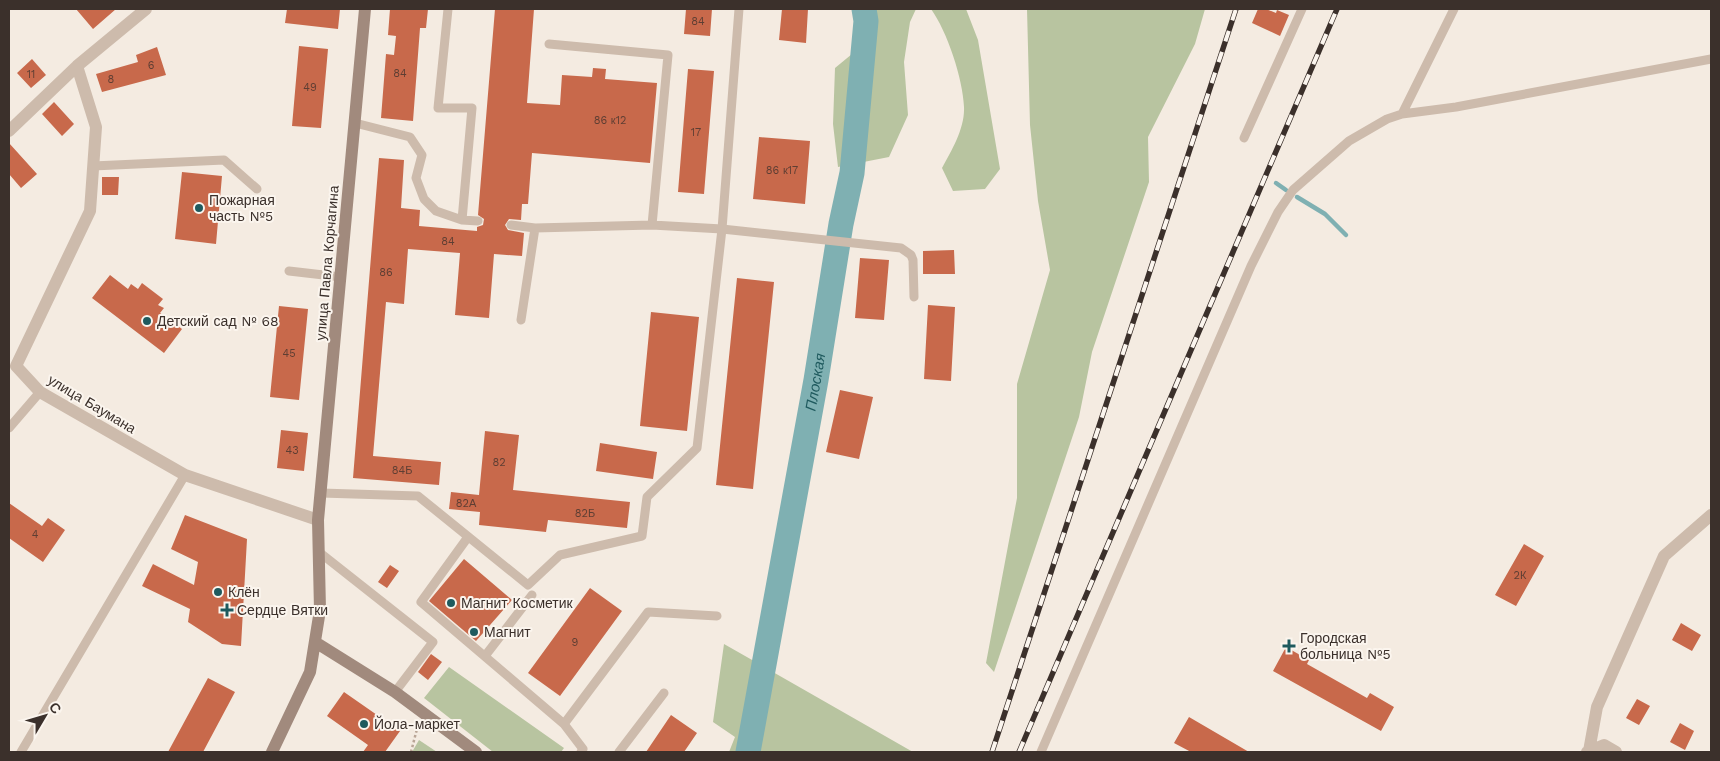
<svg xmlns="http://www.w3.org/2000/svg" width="1720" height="761" viewBox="0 0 1720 761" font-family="'Work Sans',sans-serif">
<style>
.green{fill:#b8c4a0}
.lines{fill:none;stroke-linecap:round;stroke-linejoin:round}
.stream{stroke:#7fb0b2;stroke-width:4.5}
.river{stroke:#7fb0b2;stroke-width:25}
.building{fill:#c8694b}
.path{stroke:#b9a596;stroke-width:2.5;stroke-dasharray:2.5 2.5;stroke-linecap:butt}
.lane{stroke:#cdbbac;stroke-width:9}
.street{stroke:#cdbbac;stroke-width:12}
.secondary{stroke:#a18a7d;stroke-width:12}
.rail-casing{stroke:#3b302b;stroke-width:5.5}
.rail{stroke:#fbf5ee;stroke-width:4;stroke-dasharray:11;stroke-linecap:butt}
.poi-dot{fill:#1f5a5e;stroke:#fbf5ee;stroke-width:2}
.labels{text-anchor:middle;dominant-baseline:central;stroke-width:4;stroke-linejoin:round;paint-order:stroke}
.number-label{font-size:11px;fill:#5e3e33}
.poi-label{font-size:14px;fill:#3b302b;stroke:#fbf5ee;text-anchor:start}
.street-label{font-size:14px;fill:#3b302b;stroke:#fbf5ee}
.water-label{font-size:15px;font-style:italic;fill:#1f5a5e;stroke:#fbf5ee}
</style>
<rect width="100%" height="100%" fill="#f4ebe1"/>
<path class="green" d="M856 9H916L910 22 904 62 908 115 889 157 838 167 833 124 835 68 852 54 859 20Z
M931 9H966L978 40 1000 169 985 189 953 191 942 168C952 150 965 128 964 107 963 79 947 31 931 9Z
M1027 9H1205L1195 44 1148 137 1149 182 1092 352 1079 417 994 672 986 663 1017 498V384L1050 270 1038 201 1030 125Z
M724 644 913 752H729L735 737 713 722Z
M449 667 564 748 561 752H493L424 698Z
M419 740 437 752H412Z"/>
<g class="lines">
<path class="stream" d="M1276 183 1286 190
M1297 197 1325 214 1346 235"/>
<path class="river" id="s1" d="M748 752 816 380 841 224 852 173 866 21 864 9"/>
</g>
<path class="building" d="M76 9H116L93 29Z
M287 9H340L338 29 285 23Z
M390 9H428L426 28H420L413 121 381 118 386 54 394 55 396 36 388 35Z
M495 9H534L527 103 560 105 562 75 592 77 593 68 606 69 605 79 657 83 650 163 532 153 528 204H522L521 220 509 219 505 225 508 230 524 233 522 256 494 254 489 318 455 315 460 253 408 249 404 304 386 302 373 456 441 462 439 485 353 478 379 158 404 160 401 208 420 210 419 226 477 231V227L483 225 484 219 478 215Z
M686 9H712L710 36 684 34Z
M782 9H808L806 43 779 40Z
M1258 9H1266L1276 13 1277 10 1289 15 1280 36 1252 23Z
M299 46 328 49 321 128 292 126Z
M157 47 166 75 102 92 96 74 138 62 136 55Z
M32 59 46 75 31 88 17 73Z
M688 69 714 71 704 194 678 192Z
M54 102 74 124 62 136 42 114Z
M759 137 810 141 805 204 753 199Z
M9 143 37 174 21 188 9 174Z
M182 172 222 176 216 244 175 239Z
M102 177H119L118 195H102Z
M954 250 955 274H923V251Z
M860 258 889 260 884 320 855 318Z
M110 275 128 289 131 284 138 289 142 283 163 299 158 305 164 308 160 313 182 329 164 353 92 298Z
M737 278 774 282 753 489 716 485Z
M928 305 955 307 951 381 924 379Z
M279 306 308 309 299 400 270 397Z
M651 312 699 317 687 431 640 426Z
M840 390 873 397 859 459 826 452Z
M281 430 308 433 304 471 277 468Z
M485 431 519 435 513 490 630 502 627 528 548 520 546 532 479 525 480 512 449 509 451 492 479 495Z
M600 443 657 452 653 479 596 471Z
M9 503 42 526 48 518 65 530 43 562 9 538Z
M185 515 247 539 241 646 222 644 188 622 190 609 142 586 153 564 194 585 198 562 171 549Z
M1524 544 1544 556 1516 606 1495 595Z
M464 559 512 600 476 641 429 601Z
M390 565 399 571 387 588 378 582Z
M590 588 622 611 560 696 528 673Z
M1681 623 1701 635 1692 651 1672 640Z
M1286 647 1309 660 1307 664 1367 698 1370 693 1394 707 1381 731 1273 671Z
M431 654 442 662 428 680 418 672Z
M208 678 235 692 203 752H168Z
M344 692 400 731 385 752H363L368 745 327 716Z
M1637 699 1650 706 1639 725 1626 718Z
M671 715 697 733 684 752H646Z
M1189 717 1249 752H1191L1174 743Z
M1680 723 1694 731 1685 750 1670 742Z"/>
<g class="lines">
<path class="path" d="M411 752 418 725"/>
<path class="lane" d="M739 9 722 229 901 248 911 255 913 260 914 297
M549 44 668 55 652 225
M1402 114 1454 9
M355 123 410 137 422 155 416 178 424 199 436 211 462 220 472 108H438L448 9
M1244 138 1302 9
M93 166 224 160 257 189
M462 220 478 221
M511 225 535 228
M289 271 341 277
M9 428 40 392
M321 493 418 496 528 585 560 555 642 536 647 497 697 448 722 229 652 225 535 228 521 320
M468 537 421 602 564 724 583 749 581 752
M319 552 433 642 395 692
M485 656 532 595
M564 724 648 612 717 616
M21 752 185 475
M619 752 664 693
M1041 752 1251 266 1278 212 1293 190 1349 141 1387 119 1402 114 1456 107 1711 59"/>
<path class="street" d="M77 66 96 127 90 211 16 366 40 392 185 475 318 520
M9 131 77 66 146 9
M1589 751 1597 707 1664 556 1711 515
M1587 752 1604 745 1616 752"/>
<path class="secondary" d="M315 642 395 692 476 752
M272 752 310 672 320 610 318 520 365 9"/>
<defs>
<path id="rail" d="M992 752 1236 9
M1019 752 1337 9"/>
</defs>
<use href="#rail" class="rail-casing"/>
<use href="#rail" class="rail"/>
</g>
<g class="poi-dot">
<circle cx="199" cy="208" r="5"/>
<circle cx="147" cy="321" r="5"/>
<circle cx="218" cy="592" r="5"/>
<circle cx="451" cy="603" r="5"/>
<path d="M224.5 602.5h5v5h5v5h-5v5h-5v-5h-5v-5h5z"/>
<circle cx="474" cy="632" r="5"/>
<path d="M1286.5 638.5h5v5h5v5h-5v5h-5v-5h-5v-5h5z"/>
<circle cx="364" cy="724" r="5"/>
</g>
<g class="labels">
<g class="number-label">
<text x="698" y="21">84</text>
<text x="151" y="65">6</text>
<text x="400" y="73">84</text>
<text x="31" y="74">11</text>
<text x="111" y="79">8</text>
<text x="310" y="87">49</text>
<text x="610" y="120">86 к12</text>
<text x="696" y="132">17</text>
<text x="782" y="170">86 к17</text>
<text x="448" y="241">84</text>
<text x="386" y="272">86</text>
<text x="289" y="353">45</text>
<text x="292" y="450">43</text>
<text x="499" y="462">82</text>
<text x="402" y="470">84Б</text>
<text x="466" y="503">82А</text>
<text x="585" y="513">82Б</text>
<text x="35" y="534">4</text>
<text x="1520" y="575">2К</text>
<text x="575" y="642">9</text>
</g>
<g class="poi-label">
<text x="209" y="200">Пожарная<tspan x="209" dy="16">часть №5</tspan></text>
<text x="157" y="321">Детский сад № 68</text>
<text x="228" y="592">Клён</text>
<text x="461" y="603">Магнит Косметик</text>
<text x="237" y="610">Сердце Вятки</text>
<text x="484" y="632">Магнит</text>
<text x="1300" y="638">Городская<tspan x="1300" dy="16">больница №5</tspan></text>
<text x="374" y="724">Йола-маркет</text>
</g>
<g class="street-label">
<text transform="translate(327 263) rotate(-85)">улица Павла Корчагина</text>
<text transform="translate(92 404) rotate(31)">улица Баумана</text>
</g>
<g class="water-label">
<text stroke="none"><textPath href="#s1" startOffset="376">Плоская</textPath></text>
</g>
</g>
<rect width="1720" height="761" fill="none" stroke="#3b302b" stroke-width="20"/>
<g transform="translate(45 716) rotate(52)" stroke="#fbf5ee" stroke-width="4" paint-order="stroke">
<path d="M0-4L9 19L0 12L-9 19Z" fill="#3b302b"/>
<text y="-8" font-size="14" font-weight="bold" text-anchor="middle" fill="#3b302b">С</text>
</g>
</svg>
